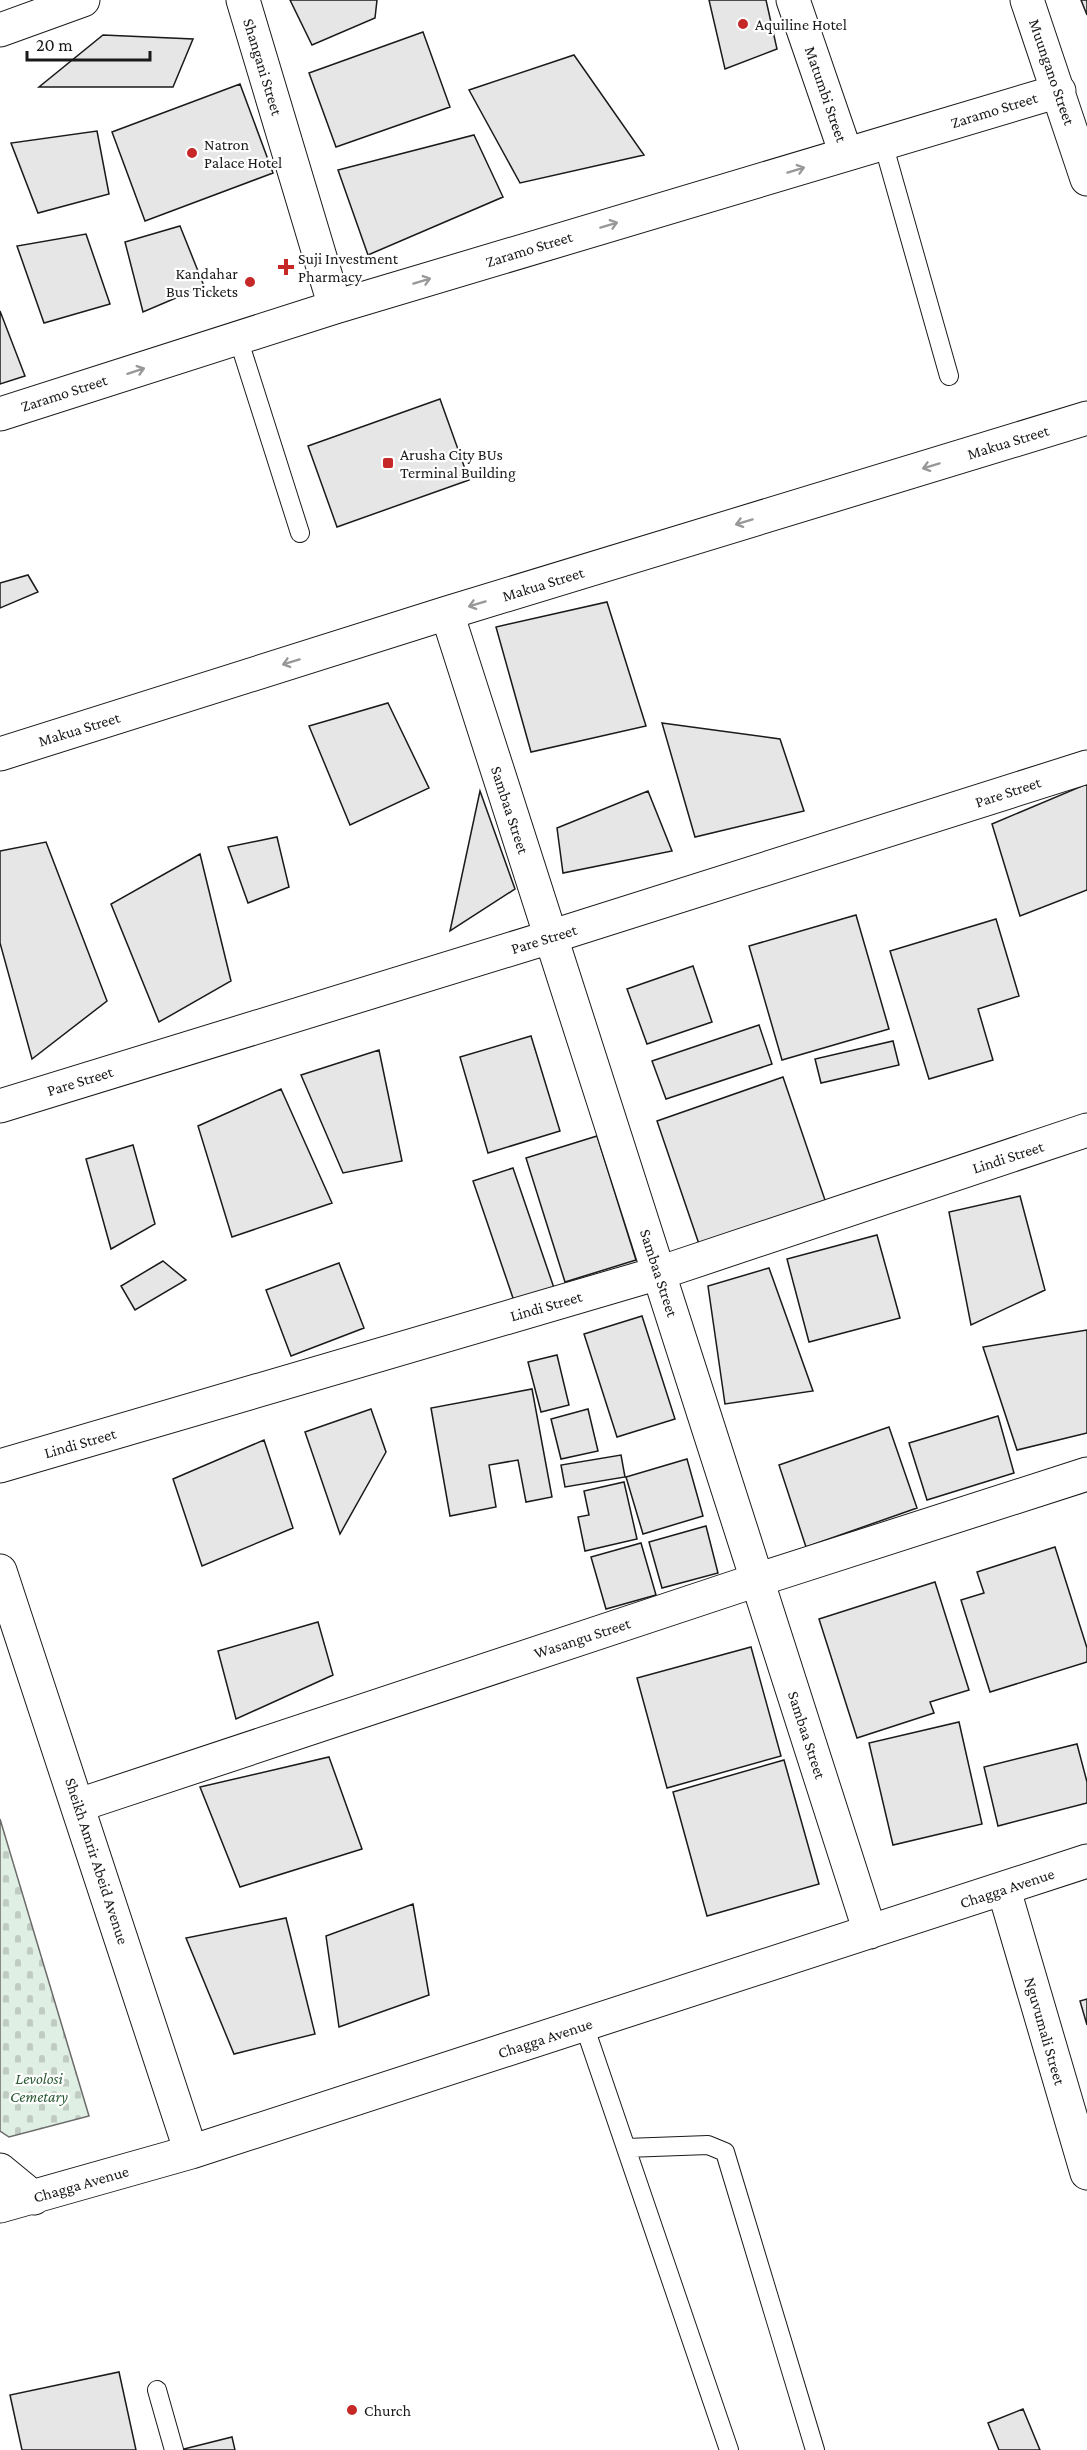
<svg xmlns="http://www.w3.org/2000/svg" width="1087" height="2450" viewBox="0 0 1087 2450" font-family="'Crimson Pro',serif">
<style>
.cemetery{fill:url(#cemetery-stones);stroke:#6a6a6a;stroke-width:1.5}
.building{fill:#e6e6e6;stroke:#1a1a1a;stroke-width:1.5}
.lines{fill:none;stroke-linecap:round;stroke-linejoin:round}
.service-casing{stroke:#1a1a1a;stroke-width:20}
.minor-casing{stroke:#1a1a1a;stroke-width:35}
.service{stroke:#fff;stroke-width:18}
.minor{stroke:#fff;stroke-width:33}
.oneway{stroke:#989898}
.poi-dot{fill:#c62828;stroke:#fff;stroke-width:2}
.labels{text-anchor:middle;dominant-baseline:central;stroke-width:4.5;stroke-linejoin:round;paint-order:stroke}
.poi-label{font-size:16px;fill:#1a1a1a;stroke:#fff;text-anchor:start}
.street-label{font-size:16px;fill:#1a1a1a;stroke:#fff}
.park-label{font-size:16px;font-style:italic;fill:#2b5a34;stroke:#fff}
</style>
<defs>
<pattern id="cemetery-stones" width="16" height="16" patternUnits="userSpaceOnUse" patternTransform="scale(1.5)"><rect width="16" height="16" fill="#e0efe3"/><path d="M2 7V4a2 2 0 0 1 4 0v3zM10 15v-3a2 2 0 0 1 4 0v3z" fill="#c0ccc2"/></pattern>
</defs>
<rect width="100%" height="100%" fill="#fff"/>
<path class="cemetery" d="M0 1819 89 2116 9 2137 0 2131Z"/>
<path class="building" d="M290 0H377L375 18 312 45Z
M709 0H766L777 49 725 69Z
M1081 0H1087V15Z
M423 32 450 107 336 147 309 73Z
M103 35 193 39 173 87H39Z
M574 55 644 155 520 183 469 90Z
M240 84 273 173 145 221 112 132Z
M97 131 109 194 38 213 11 143Z
M474 135 503 197 368 255 338 170Z
M180 226 204 286 143 312 125 242Z
M86 234 110 304 44 323 17 246Z
M0 311 25 376 0 384Z
M440 399 469 480 337 527 308 446Z
M28 575 38 592 0 608V583Z
M607 602 646 726 531 752 496 627Z
M388 703 429 788 350 825 309 726Z
M662 723 780 739 804 811 695 837Z
M1087 784V890L1020 916 992 824Z
M480 791 515 889 450 931Z
M648 791 672 851 563 873 557 828Z
M277 837 289 887 248 903 228 847Z
M46 842 107 1001 32 1059 0 943V851Z
M200 854 231 981 159 1022 111 904Z
M856 915 889 1029 782 1060 749 946Z
M996 919 1019 996 978 1009 993 1060 929 1079 890 951Z
M693 966 712 1022 647 1044 627 989Z
M759 1025 772 1064 666 1099 652 1061Z
M531 1036 560 1131 488 1153 460 1057Z
M893 1041 899 1065 821 1083 815 1059Z
M379 1050 402 1161 343 1173 301 1075Z
M783 1077 826 1203 700 1247 657 1121Z
M281 1089 332 1203 232 1237 198 1126Z
M597 1136 636 1260 565 1282 526 1158Z
M133 1145 155 1224 111 1249 86 1159Z
M513 1168 554 1288 514 1301 473 1181Z
M1020 1196 1045 1290 971 1325 949 1212Z
M877 1235 900 1318 809 1342 787 1259Z
M163 1261 186 1280 135 1310 121 1286Z
M339 1263 364 1328 291 1356 266 1290Z
M769 1268 813 1391 725 1404 708 1286Z
M642 1316 675 1419 617 1437 584 1334Z
M1087 1330V1433L1017 1450 983 1347Z
M557 1355 569 1405 541 1412 528 1362Z
M532 1389 552 1497 526 1502 518 1460 489 1465 496 1507 450 1516 431 1408Z
M371 1409 386 1452 340 1534 305 1432Z
M588 1409 598 1451 561 1459 551 1419Z
M998 1416 1014 1473 927 1500 909 1443Z
M889 1427 917 1508 806 1547 779 1465Z
M264 1440 293 1528 202 1566 173 1479Z
M621 1455 625 1477 565 1487 561 1465Z
M687 1459 703 1516 643 1534 626 1477Z
M624 1482 637 1539 585 1551 578 1517 589 1515 584 1491Z
M706 1526 718 1573 662 1588 649 1542Z
M641 1543 656 1595 606 1609 591 1557Z
M1055 1547 1087 1648V1662L990 1692 961 1600 984 1593 977 1572Z
M935 1582 969 1690 930 1702 934 1713 857 1738 819 1619Z
M318 1622 333 1675 236 1719 218 1651Z
M751 1647 781 1756 667 1788 637 1678Z
M959 1722 982 1824 893 1845 869 1743Z
M1077 1744 1087 1782V1803L998 1826 984 1767Z
M329 1757 362 1849 240 1887 200 1787Z
M784 1760 819 1884 707 1916 673 1792Z
M413 1904 429 1995 339 2027 326 1936Z
M286 1918 315 2034 234 2054 186 1938Z
M1087 1999V2025L1080 2001Z
M119 2372 136 2450H22L10 2395Z
M1023 2409 1040 2450H999L988 2423Z
M232 2437 235 2450H180Z"/>
<g class="lines">
<defs>
<path id="service" d="M883 143 949 376
M238 338 300 533
M584 2025 729 2450
M626 2148 708 2145 725 2152 815 2450
M157 2390 174 2450"/>
<path id="minor" d="M243 0 335 307
M793 0 846 154
M1027 0 1087 179
M0 30 83 0
M0 414 335 307 1059 91
M447 613 870 1932
M0 754 447 613 1087 418
M0 1106 550 937 1087 767
M0 1466 659 1273 1087 1130
M0 1571 191 2152
M79 1805 757 1580 1087 1474
M1004 1890 1087 2173
M0 2170 34 2198
M0 2206 191 2152 1087 1861"/>
</defs>
<use href="#service" class="service-casing"/>
<use href="#minor" class="minor-casing"/>
<use href="#service" class="service"/>
<use href="#minor" class="minor"/>
</g>
<defs><path id="oneway-shaft" d="M-6 0H5M1.5-3L5.5 0L1.5 3" fill="none" stroke-width="1.6" stroke-linecap="round" stroke-linejoin="round" transform="scale(1.5)"/></defs>
<g class="oneway">
<use href="#oneway-shaft" transform="translate(796 170) rotate(-17)"/>
<use href="#oneway-shaft" transform="translate(609 225) rotate(-17)"/>
<use href="#oneway-shaft" transform="translate(422 281) rotate(-17)"/>
<use href="#oneway-shaft" transform="translate(136 371) rotate(-18)"/>
<use href="#oneway-shaft" transform="translate(931 466) rotate(163)"/>
<use href="#oneway-shaft" transform="translate(744 522) rotate(163)"/>
<use href="#oneway-shaft" transform="translate(477 604) rotate(163)"/>
<use href="#oneway-shaft" transform="translate(291 662) rotate(163)"/>
</g>
<g class="poi-dot">
<circle cx="743" cy="24" r="6"/>
<circle cx="192" cy="153" r="6"/>
<path d="M283 258h6v6h6v6h-6v6h-6v-6h-6v-6h6z"/>
<circle cx="250" cy="282" r="6"/>
<rect x="382" y="457" width="12" height="12" rx="3"/>
<circle cx="352" cy="2410" r="6"/>
</g>
<g class="labels">
<g class="poi-label">
<text x="755" y="24">Aquiline Hotel</text>
<text x="204" y="144">Natron<tspan x="204" dy="18">Palace Hotel</tspan></text>
<text x="298" y="258">Suji Investment<tspan x="298" dy="18">Pharmacy</tspan></text>
<text x="238" y="273" text-anchor="end">Kandahar<tspan x="238" dy="18">Bus Tickets</tspan></text>
<text x="400" y="454">Arusha City BUs<tspan x="400" dy="18">Terminal Building</tspan></text>
<text x="364" y="2410">Church</text>
</g>
<g class="street-label">
<text transform="translate(263 67) rotate(73)">Shangani Street</text>
<text transform="translate(1052 72) rotate(71)">Muungano Street</text>
<text transform="translate(826 94) rotate(71)">Matumbi Street</text>
<text transform="translate(994 110) rotate(-17)">Zaramo Street</text>
<text transform="translate(529 249) rotate(-17)">Zaramo Street</text>
<text transform="translate(64 393) rotate(-18)">Zaramo Street</text>
<text transform="translate(1008 442) rotate(-17)">Makua Street</text>
<text transform="translate(543 584) rotate(-17)">Makua Street</text>
<text transform="translate(79 729) rotate(-17)">Makua Street</text>
<text transform="translate(1008 792) rotate(-18)">Pare Street</text>
<text transform="translate(510 810) rotate(72)">Sambaa Street</text>
<text transform="translate(544 939) rotate(-17)">Pare Street</text>
<text transform="translate(80 1081) rotate(-17)">Pare Street</text>
<text transform="translate(1008 1157) rotate(-18)">Lindi Street</text>
<text transform="translate(659 1273) rotate(72)">Sambaa Street</text>
<text transform="translate(546 1306) rotate(-16)">Lindi Street</text>
<text transform="translate(80 1443) rotate(-16)">Lindi Street</text>
<text transform="translate(582 1638) rotate(-18)">Wasangu Street</text>
<text transform="translate(807 1735) rotate(72)">Sambaa Street</text>
<text transform="translate(97 1861) rotate(72)">Sheikh Amrir Abeid Avenue</text>
<text transform="translate(1007 1888) rotate(-18)">Chagga Avenue</text>
<text transform="translate(1045 2031) rotate(74)">Nguvumali Street</text>
<text transform="translate(545 2038) rotate(-18)">Chagga Avenue</text>
<text transform="translate(81 2184) rotate(-16)">Chagga Avenue</text>
</g>
<g class="park-label">
<text x="39" y="2078">Levolosi<tspan x="39" dy="18">Cemetary</tspan></text>
</g>
</g>
<path d="M27 51v9h123v-9" fill="none" stroke="#1a1a1a" stroke-width="3"/>
<text x="36" y="51" font-size="18" fill="#1a1a1a" stroke="#ffffff" stroke-width="4.5" paint-order="stroke">20 m</text>
</svg>
